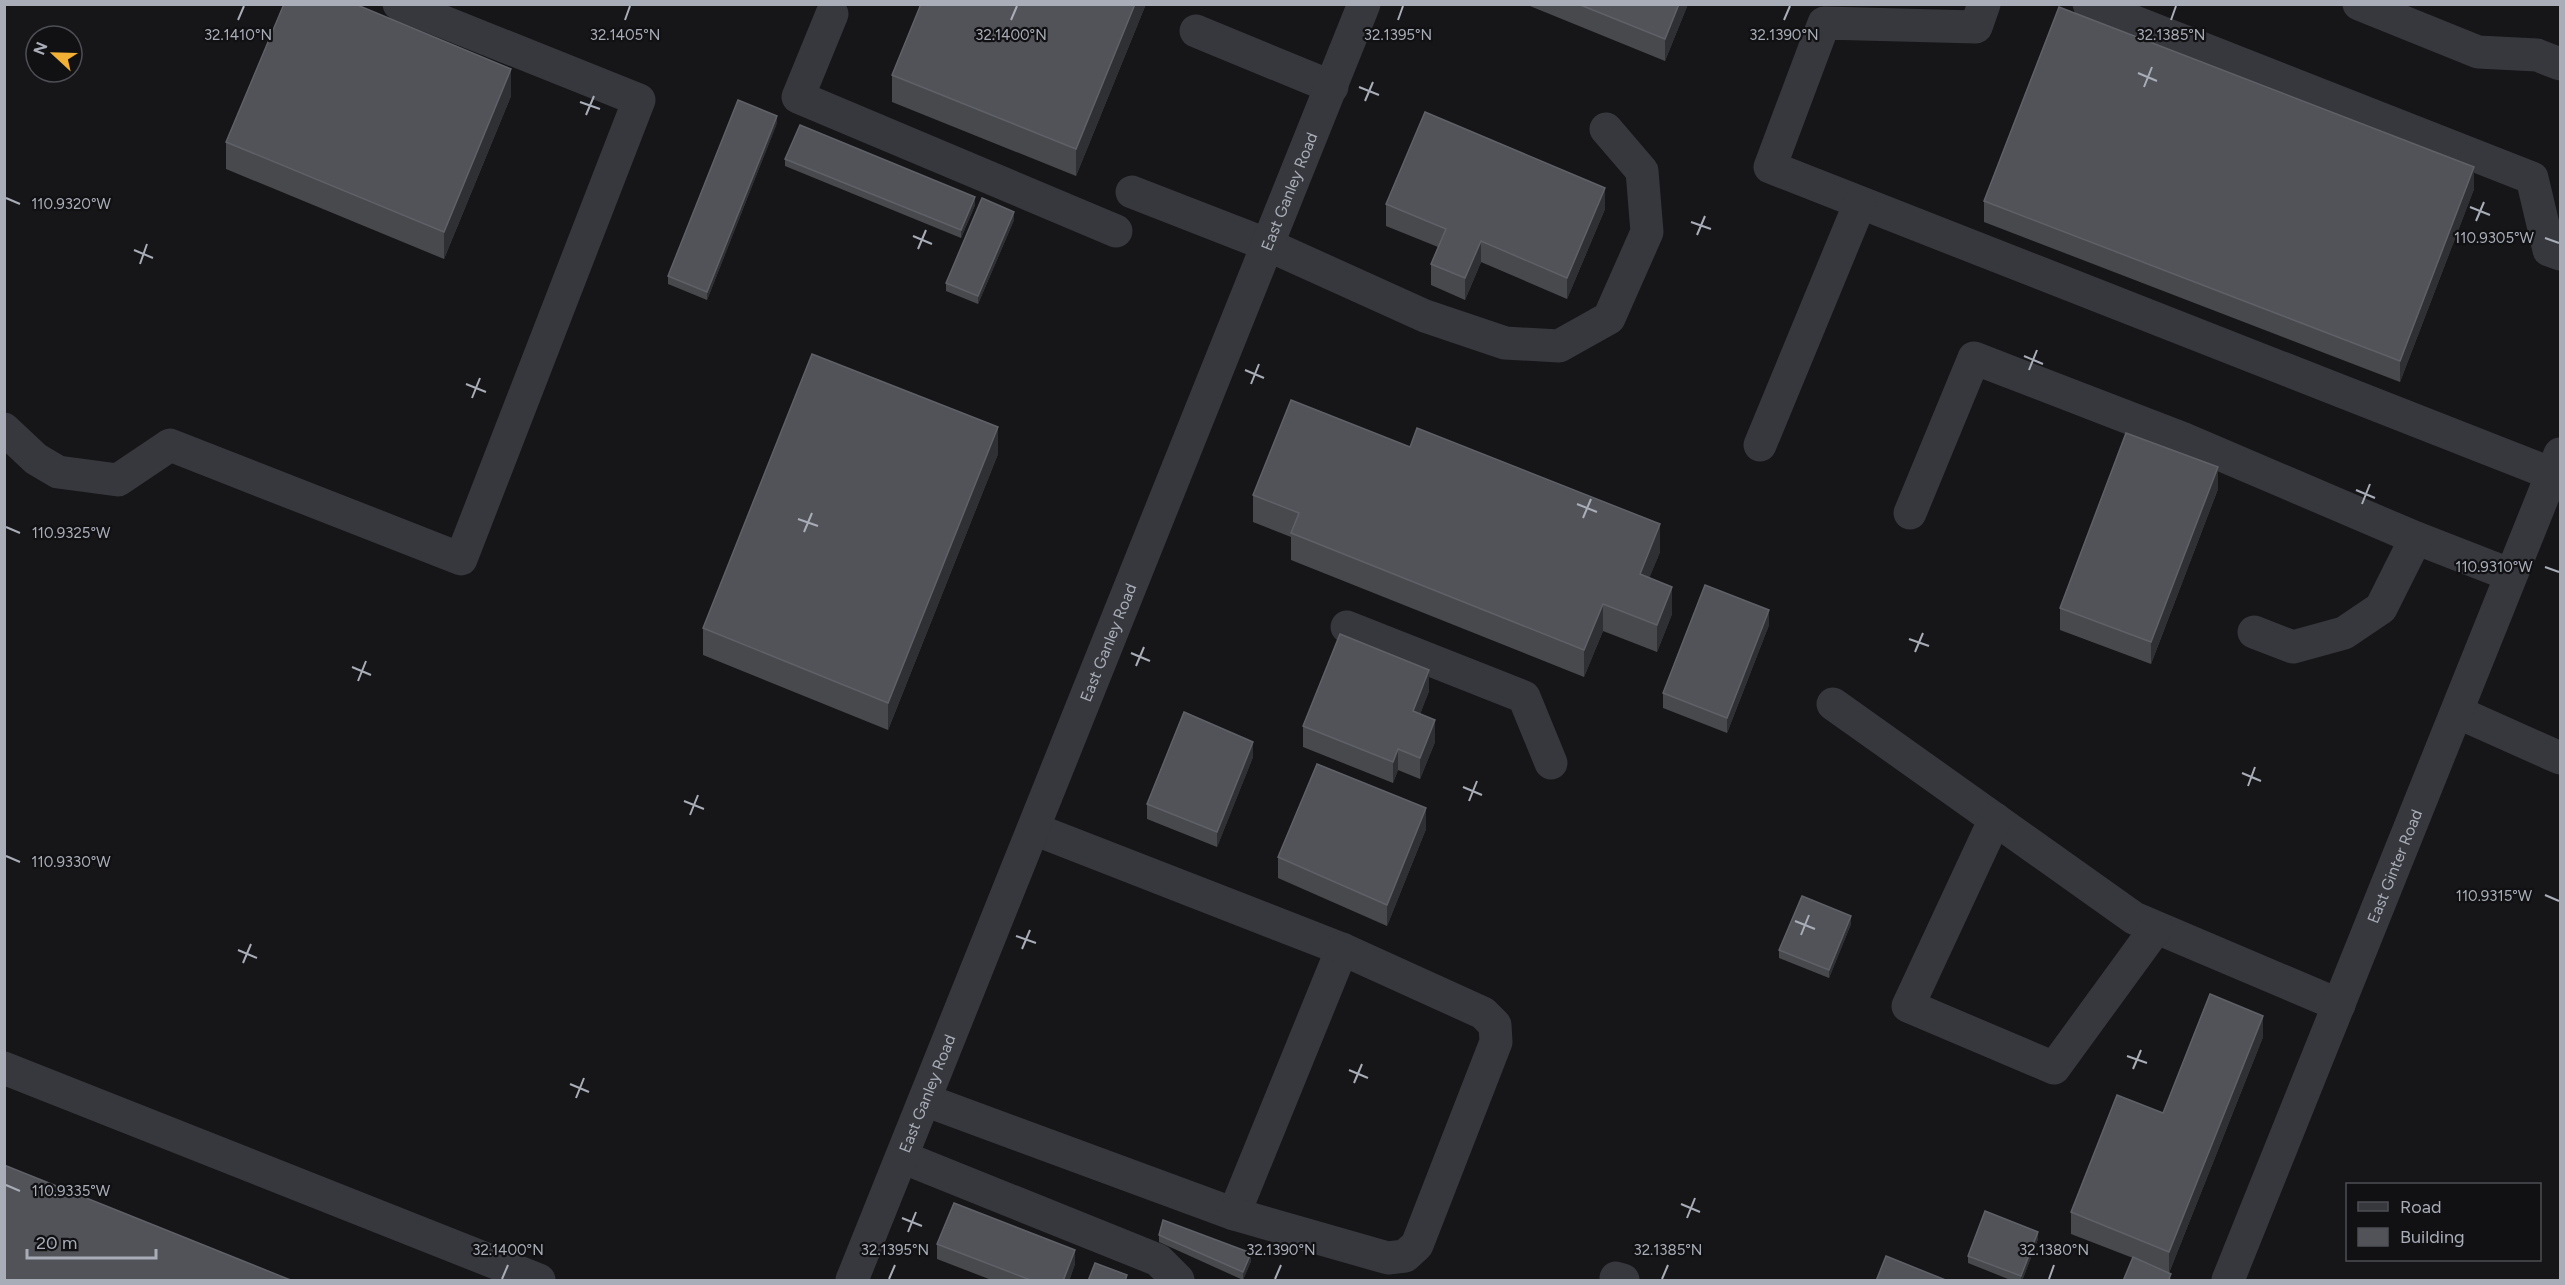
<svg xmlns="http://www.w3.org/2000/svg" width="2565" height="1285" viewBox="0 0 2565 1285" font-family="Figtree,sans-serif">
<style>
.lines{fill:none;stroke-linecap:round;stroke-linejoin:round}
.minor{stroke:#37383d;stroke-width:33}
.wall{fill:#47494d}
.shaded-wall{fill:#2f3033}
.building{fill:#525359;stroke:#5f6168;stroke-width:1.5}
.ticks{fill:none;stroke:#a8adb8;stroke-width:2}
.labels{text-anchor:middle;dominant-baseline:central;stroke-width:4.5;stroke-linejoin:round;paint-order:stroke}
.street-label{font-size:16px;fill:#a8adb8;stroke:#111113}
.ticks-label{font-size:15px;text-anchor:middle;fill:#a8adb8;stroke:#111113;stroke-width:4.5;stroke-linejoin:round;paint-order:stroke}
</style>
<rect width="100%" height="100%" fill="#161618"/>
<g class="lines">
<g class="minor">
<path d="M1984 4 1976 27 1824 23 1770 167 2552 474"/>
<path d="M2089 4 2532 178 2549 250 2560 254"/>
<path d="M2359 4 2478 52 2537 55 2560 64"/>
<path d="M832 14 798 97 1116 231"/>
<path d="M1196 31 1332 87"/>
<path d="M1132 192 1268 245 1425 316 1505 343 1559 346 1609 318 1647 232 1642 171 1606 129"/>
<path d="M4 429 36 459 58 472 118 480 170 445 461 559 639 100 399 4"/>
<path d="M1760 445 1860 203"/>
<path d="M1910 513 1974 358 2184 439 2416 538 2511 575"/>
<path d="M1347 627 1524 697 1551 763"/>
<path d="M2254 632 2293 647 2344 633 2381 608 2416 538"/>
<path d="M1833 704 2134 918 2339 1005"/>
<path d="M2457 712 2560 758"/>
<path d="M1995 819 1908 1006 2054 1068 2156 928"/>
<path d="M4 1068 539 1280"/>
<path d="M925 1100 1234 1214 1342 949 1034 829"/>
<path d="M902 1157 1158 1260 1178 1280"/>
<path d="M1234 1214 1388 1258 1405 1256 1417 1245 1496 1042 1495 1025 1483 1013 1342 949"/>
<path d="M1616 1278 1623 1280"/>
<path id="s1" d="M852 1280 1364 4"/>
<path id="s2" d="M2228 1280 2560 454"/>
</g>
</g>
<path class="wall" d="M1146 4 1076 176 892 102V75Z
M1525 4H1688L1665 61Z
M511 96 444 259 226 169V142Z
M777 123 707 300 668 284V276Z
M785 159 975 205 961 238 785 166Z
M2474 189 2400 382 1984 222V201Z
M1386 204 1605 209 1567 299 1481 262 1465 300 1431 285V264L1438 247 1386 226Z
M1014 220 978 304 946 291V283Z
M998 454 888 730 703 655V628Z
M2218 489 2151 664 2060 630V608Z
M1253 495 1660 552 1649 578 1672 614 1657 652 1603 631 1584 677 1291 560V537L1253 522Z
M1769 625 1727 733 1663 708V693Z
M1429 691 1420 714 1435 742 1420 779 1398 770 1393 783 1303 747V726Z
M1253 757 1217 847 1147 819V804Z
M1426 829 1387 926 1278 878V857Z
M1851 924 1829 978 1779 958V950Z
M2263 1037 2169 1273 2171 1281 2133 1258 2071 1234V1212L2163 1113Z
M1159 1235 1251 1261 1243 1280 1159 1242Z
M2038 1239 2022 1281H2013L1968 1263V1256Z
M937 1244 1075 1264 1069 1281H994L937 1259Z"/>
<path class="shaded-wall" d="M1135 4H1146L1076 176V149Z
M1679 4H1688L1665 61V39Z
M511 69V96L444 259V232Z
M777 116V123L707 300V292Z
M2474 167V189L2400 382V361Z
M1605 188V209L1567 299V278Z
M975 197V205L961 238V230Z
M1014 212V220L978 304V296Z
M1481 241V262L1465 300V278Z
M998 427V454L888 730V703Z
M2218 467V489L2151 664V642Z
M1660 524V552L1640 601V574Z
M1672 587V614L1657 652V625Z
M1603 604V631L1584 677V650Z
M1769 610V625L1727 733V718Z
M1429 670V691L1413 733V711Z
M1435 720V742L1420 779V758Z
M1253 742V757L1217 847V832Z
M1398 749V770L1393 783V762Z
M1426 808V829L1387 926V905Z
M1851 916V924L1829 978V970Z
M2263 1016V1037L2169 1273V1252Z
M2038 1232V1239L2022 1281H2021V1276Z
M1075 1250V1264L1069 1281H1063Z
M1251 1253V1261L1243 1280V1272Z"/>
<path class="building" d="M284 4H355L511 69 444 232 226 142Z
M921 4H1135L1076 149 892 75Z
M1578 4H1679L1665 39Z
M2059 7 2474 167 2400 361 1984 201Z
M738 100 777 116 707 292 668 276Z
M1425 112 1605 188 1567 278 1481 241 1465 278 1431 264 1446 229 1386 204Z
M800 125 975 197 961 230 785 159Z
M982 198 1014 212 978 296 946 283Z
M812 354 998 427 888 703 703 628Z
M1291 400 1410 447 1417 428 1660 524 1640 574 1672 587 1657 625 1603 604 1584 650 1291 533 1299 513 1253 495Z
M2126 433 2218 467 2151 642 2060 608Z
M1705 585 1769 610 1727 718 1663 693Z
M1340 634 1429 670 1413 711 1435 720 1420 758 1398 749 1393 762 1303 726Z
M1184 712 1253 742 1217 832 1147 804Z
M1317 764 1426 808 1387 905 1278 857Z
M1802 896 1851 916 1829 970 1779 950Z
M2210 994 2263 1016 2169 1252 2071 1212 2117 1095 2163 1113Z
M4 1165 293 1281H4Z
M954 1203 1075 1250 1063 1281H1033L937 1244Z
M1985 1211 2038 1232 2021 1276 1968 1256Z
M1163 1220 1251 1253 1243 1272 1159 1235Z
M1886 1256 1948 1281H1876Z
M2133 1257 2171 1274 2168 1281H2123Z
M1095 1263 1127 1275 1125 1281H1088Z"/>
<path class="ticks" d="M238 20 244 6M625 20 630 6M1011 20 1017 6M1398 20 1403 6M1784 20 1790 6M2171 20 2176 6M2138 73 2157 81M1359 87 1379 95M2144 87 2152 67M1365 101 1373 82M580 102 600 109M586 115 594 96M6 198 20 204M2470 207 2490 215M2476 221 2484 202M1691 222 1711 229M1697 235 1705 216M913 236 932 244M2545 238 2559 243M918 249 926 230M134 250 153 258M140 264 147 244M2024 356 2043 364M1245 370 1264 378M2029 370 2037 350M466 384 486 392M1251 384 1259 364M472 398 480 378M2356 490 2375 498M1577 504 1597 512M2362 504 2370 484M1583 518 1591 499M798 519 818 526M6 527 20 533M804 532 812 513M2545 567 2559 572M1909 639 1929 646M1915 652 1923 633M1131 653 1150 661M1136 666 1144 647M352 667 371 675M358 681 366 661M2242 773 2261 781M2248 786 2255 767M1463 787 1482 795M684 801 704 809M1469 801 1477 781M690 815 698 795M6 856 20 862M2545 895 2559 901M1795 921 1815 929M1801 935 1809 915M1016 936 1036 943M1022 949 1030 930M238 950 257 958M243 963 251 944M2127 1056 2147 1063M2133 1069 2141 1050M1349 1070 1368 1078M1354 1083 1362 1064M570 1084 589 1092M576 1098 584 1078M6 1185 20 1191M1681 1204 1700 1212M902 1218 922 1226M1687 1218 1695 1198M908 1232 916 1212M502 1279 508 1265M889 1279 895 1265M1275 1279 1281 1265M1662 1279 1668 1265M2049 1279 2054 1265"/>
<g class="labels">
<g class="street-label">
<text stroke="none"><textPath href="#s1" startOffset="1173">East Ganley Road</textPath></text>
<text stroke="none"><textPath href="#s1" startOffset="687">East Ganley Road</textPath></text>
<text stroke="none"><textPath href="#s2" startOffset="446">East Ginter Road</textPath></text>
<text stroke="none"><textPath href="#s1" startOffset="201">East Ganley Road</textPath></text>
</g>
</g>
<g class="ticks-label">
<text x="238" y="40">32.1410°N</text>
<text x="625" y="40">32.1405°N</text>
<text x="1011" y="40">32.1400°N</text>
<text x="1398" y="40">32.1395°N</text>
<text x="1784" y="40">32.1390°N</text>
<text x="2171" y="40">32.1385°N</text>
<text x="71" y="209">110.9320°W</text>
<text x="2494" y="243">110.9305°W</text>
<text x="71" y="538">110.9325°W</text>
<text x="2494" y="572">110.9310°W</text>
<text x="71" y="867">110.9330°W</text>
<text x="2494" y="901">110.9315°W</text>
<text x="71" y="1196">110.9335°W</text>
<text x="508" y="1255">32.1400°N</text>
<text x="895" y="1255">32.1395°N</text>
<text x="1281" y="1255">32.1390°N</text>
<text x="1668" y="1255">32.1385°N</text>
<text x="2054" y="1255">32.1380°N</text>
</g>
<rect width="2565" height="1285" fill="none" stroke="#a8adb8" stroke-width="12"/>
<rect x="2346" y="1183" width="195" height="78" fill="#111113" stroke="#4d4f55" stroke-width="1.5"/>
<rect x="2358" y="1202" width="30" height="9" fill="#37383d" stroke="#4d4f55" stroke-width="1.5"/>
<text x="2400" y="1213" font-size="18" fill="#a8adb8">Road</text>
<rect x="2358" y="1228" width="30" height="18" fill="#525359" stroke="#4d4f55" stroke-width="1.5"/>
<text x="2400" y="1243" font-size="18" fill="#a8adb8">Building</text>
<g transform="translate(54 54) rotate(292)"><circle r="28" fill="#111113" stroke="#4d4f55" stroke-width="1.5"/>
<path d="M0-4.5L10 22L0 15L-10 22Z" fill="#f2b134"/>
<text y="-9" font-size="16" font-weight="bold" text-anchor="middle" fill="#a8adb8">N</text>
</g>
<path d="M27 1249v9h129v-9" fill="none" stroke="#a8adb8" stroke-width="3"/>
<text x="36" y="1249" font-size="18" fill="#a8adb8" stroke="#111113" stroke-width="4.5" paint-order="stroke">20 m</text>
</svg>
